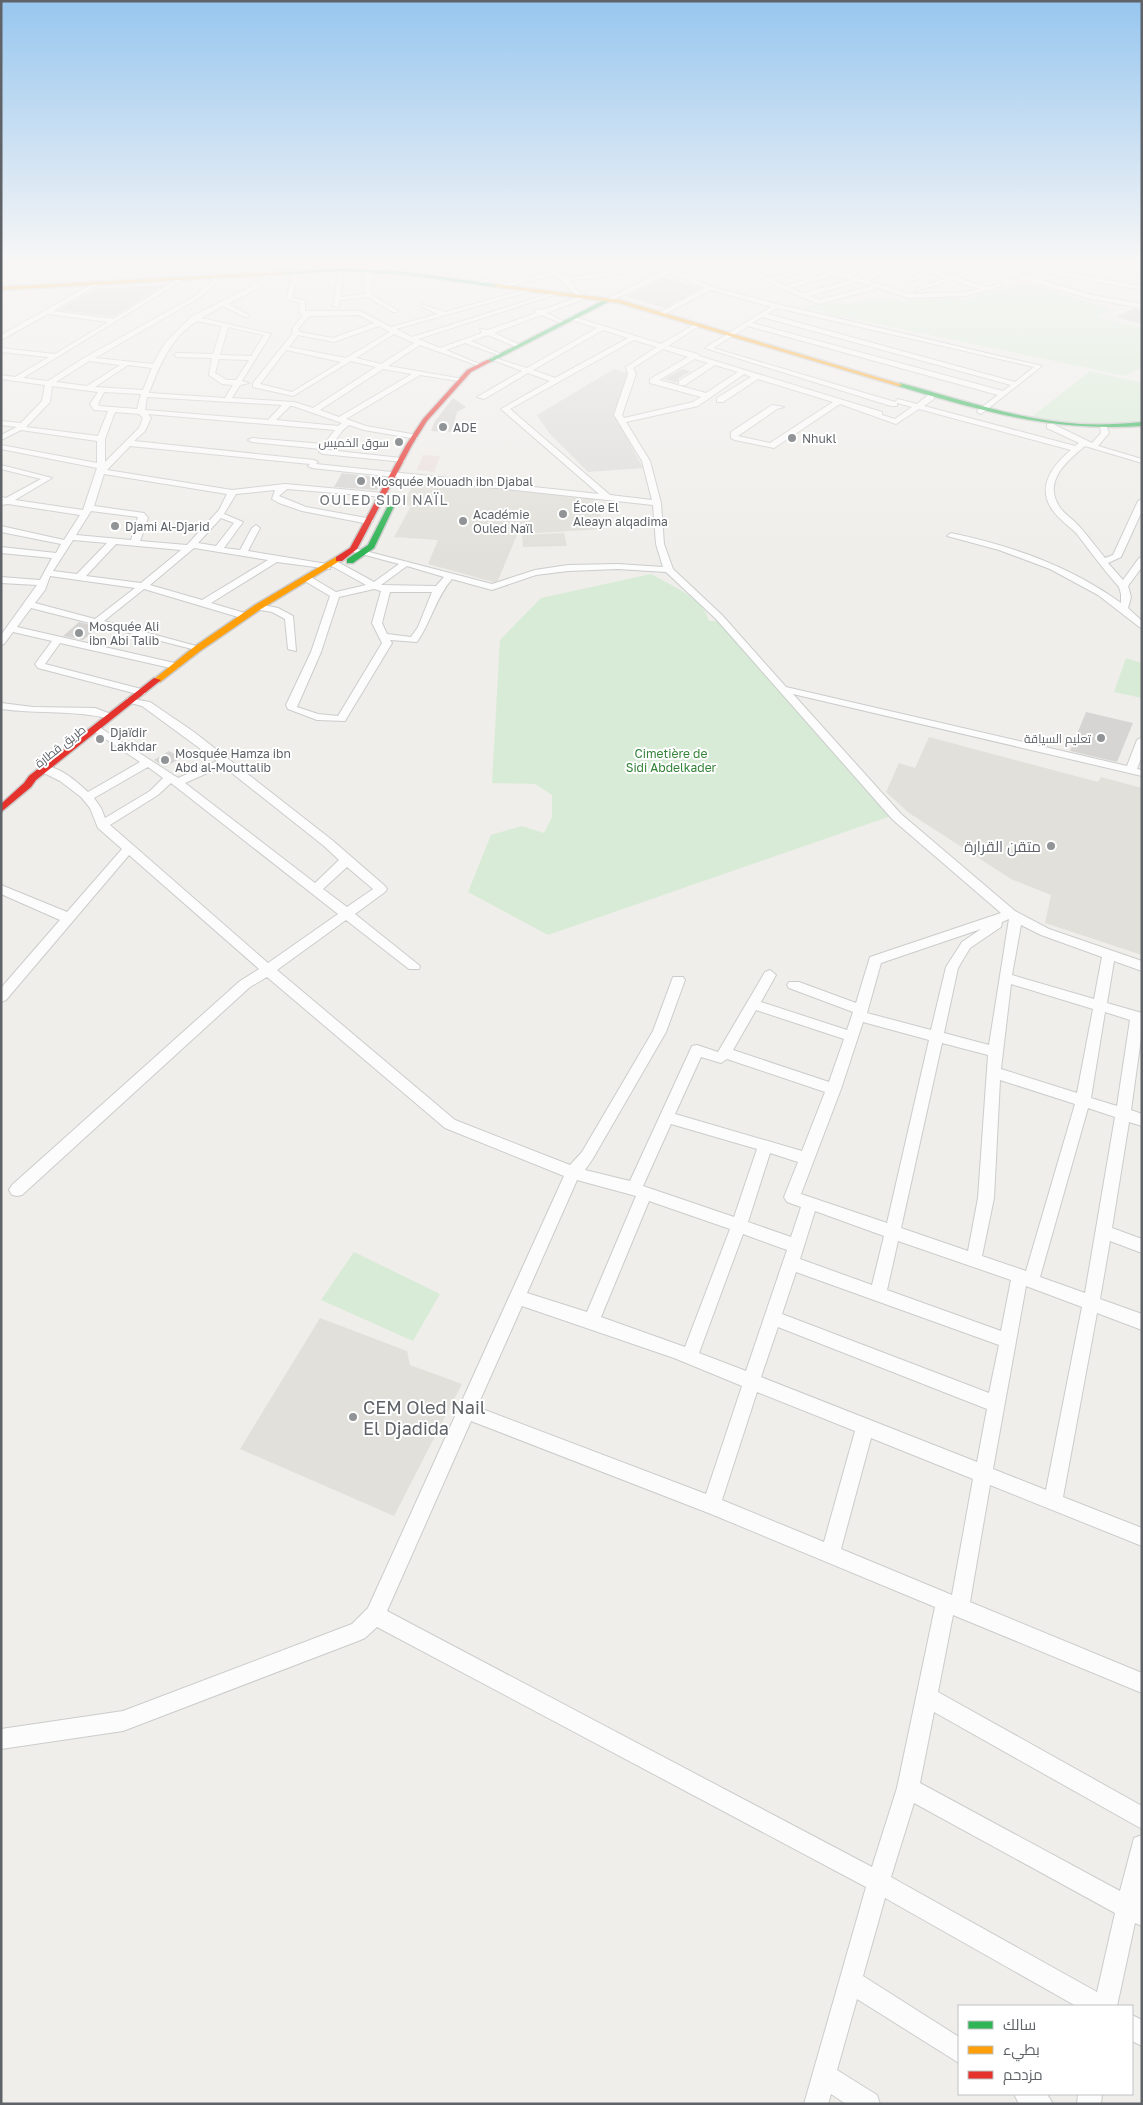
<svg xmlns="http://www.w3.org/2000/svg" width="1143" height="2105" viewBox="0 0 1143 2105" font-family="'Golos Text',Cairo,sans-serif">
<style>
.industrial{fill:#dfddda}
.education{fill:#e2e0da}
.medical{fill:#eae0de}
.green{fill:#d8ebd6}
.building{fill:#d6d5d3}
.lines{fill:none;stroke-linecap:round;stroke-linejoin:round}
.street-casing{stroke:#cbcccc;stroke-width:2}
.fast-casing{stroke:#cacacb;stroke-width:3}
.slow-casing{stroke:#cacacb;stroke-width:3}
.jam-casing{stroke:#cacacb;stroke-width:3}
.street{fill:#fdfcfc;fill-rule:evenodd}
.fast{fill:#30b455;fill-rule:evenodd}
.slow{fill:#ff9f0a;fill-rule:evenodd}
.jam{fill:#e5322d;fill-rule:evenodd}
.poi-dot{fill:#919496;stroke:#fff;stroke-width:2}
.labels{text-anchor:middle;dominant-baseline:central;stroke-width:4;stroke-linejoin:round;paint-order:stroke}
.far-poi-label{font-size:12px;fill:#5f6368;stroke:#fff;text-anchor:start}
.far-street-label{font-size:12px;fill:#5f6368;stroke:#fff}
.far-park-label{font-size:12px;fill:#348238;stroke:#fff}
.far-neighbourhood-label{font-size:14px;letter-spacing:1px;fill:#70757a;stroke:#fff}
.poi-label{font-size:15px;fill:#5f6368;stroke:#fff;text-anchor:end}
.near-poi-label{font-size:18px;fill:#5f6368;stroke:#fff;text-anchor:start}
</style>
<rect width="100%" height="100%" fill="#efeeea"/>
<path class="industrial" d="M614 369 627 373 615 416 643 468 588 472 549 433 537 415Z"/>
<path class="education" d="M416 478 535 493 594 497 605 529 519 534 526 513 497 583 428 564 438 540 394 537 411 506 403 505Z
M564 533 567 546 523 547 522 535Z
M929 737 1098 782 1101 777 1142 788V955L1045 923 1051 895 1011 879 909 813 886 792 899 763 915 768Z
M320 1318 407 1351 410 1365 462 1384 394 1516 240 1449Z"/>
<path class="medical" d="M423 455 440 456 434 472 417 470Z"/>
<path class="green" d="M1028 283 1110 309 1097 317 1142 328V367L1126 376 802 308 824 302 847 305 882 297 905 302 910 296 939 295 967 301 972 296Z
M1090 371 1142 383V420L1092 425 1029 419Z
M651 574C670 585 704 598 709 621H717L891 816 548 935 468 892 491 835 522 826 544 833 552 817V795L535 784 492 783 500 640 541 598Z
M1126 658 1142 663V698L1114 692Z
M354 1252 440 1294 413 1341 321 1300Z"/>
<path class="building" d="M666 278 701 288 665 308 625 296Z
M165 285 113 317 59 310 95 289Z
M1134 308 1142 310V324L1116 317Z
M682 369 691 371 678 379 677 383 664 379Z
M453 398 466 407 457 412 452 432 431 431 435 421Z
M342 473 384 478 377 490 334 487Z
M79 622 99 627 83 640 63 636Z
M1086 712 1133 723 1117 762 1070 751Z
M169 751 181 758 165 767 154 760Z"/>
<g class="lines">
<defs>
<path id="street" d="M411 261H428L380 269 371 275V294L397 310V312H393L367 297 340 300 338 307 333 306 339 269 344 270 340 297 365 294V274L376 266Z
M540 261H547L565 278 664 265 667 267 569 281 584 297 581 300 547 313 564 322V324L541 315 494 333 518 344 516 347 488 335 471 341 501 354V356L465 343 446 350 479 364V366L420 345 388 366 463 379 459 381 420 375 346 419 366 426 417 435V439L364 430 349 425 343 430 328 450 401 458 405 460 404 462 323 454 319 452 321 449 252 442 248 440 252 438 324 444 335 430 148 414 151 418 145 431 134 441 314 460 318 462 316 464 599 494 501 409 550 381 528 373 484 399 477 397 522 371 491 359V357L527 368 597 328 569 319 571 316 661 344 695 324H699V326L668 346 698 354 699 356 882 412V415L895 419 912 407 897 403V406H891L705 348 771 307 711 290 663 315H659V313L705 288 671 273 610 301 605 300 669 268 712 287 777 304 1042 366 981 414 977 412 978 410 998 395 748 326 713 348 895 402 898 399 917 404 928 395H934V399L924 406 1075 446 1079 443 1047 428V424H1053L1092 443 1101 433 1100 425H1106L1109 433 1098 446 1142 459V463L1085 446C1067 461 1043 481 1059 506 1063 513 1070 517 1075 522 1086 533 1095 546 1105 558L1113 555 1138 501 1142 499V511L1121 557 1108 563 1123 580 1139 558 1142 557V567L1128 586 1131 597 1128 608 1142 621V629L1098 595 1050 569 999 550 947 536 951 533C1012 546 1070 566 1121 603V594L1119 587C1103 569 1091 552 1076 533 1069 526 1060 520 1054 512 1035 488 1052 466 1071 450L919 409 896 424 840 404 774 448 735 440 731 438V432L772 405 784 407 777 409 738 436 770 443 833 402 758 379 723 402H717V398L751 377 744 374 698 406 626 422 650 461 661 503 664 544 673 569 722 615 786 687 1127 766 1137 740 1142 737V756L1137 769 1142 770V776L793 694 901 814 1015 911 1049 929 1142 961V971L1114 961 1107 1003 1142 1013V1031L1131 1110 1142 1114V1126L1129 1122 1112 1228 1142 1239V1253L1110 1241 1100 1299 1142 1314V1330L1097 1313 1063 1497 1142 1528V1546L990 1485 970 1602 1142 1673V1693L953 1615 938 1692 1142 1806V1829L934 1712 920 1783 1120 1891 1134 1838 1142 1835V1926L1135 1923 1117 2006H1076L885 1898 863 1976 959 2037V2063L857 1999 837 2070 877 2095 880 2104H846L831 2094 828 2104H804L866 1887 377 1627 365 1638 358 1641 123 1731 1 1749V1729L123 1711 352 1624 368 1608 564 1176 445 1128 267 977 250 987 22 1195 17 1196 12 1195 9 1190 12 1185 240 981 259 969 129 855 6 1000 1 1002V988L60 920 1 894V885L67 912 122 849 98 828 90 808 81 797 60 781 40 771V767C57 763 77 782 88 792L140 762 92 730 91 728 96 725 178 778 217 761 142 706 127 702V698L150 702 194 732 332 840 385 886 387 889 385 892 355 914 420 966 419 969H409L346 920 277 970 455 1120 570 1165 582 1152 653 1031 673 977H683L685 980 666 1032 592 1160 585 1170 630 1181 692 1046 697 1045 718 1052 765 972 770 970 776 975 761 1002 847 1030 853 1012 789 988 787 985 789 982H799L856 1003 870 957 1001 913 893 820 716 619 666 572 618 569 568 571 536 575 492 590 452 579C436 597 431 622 417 642L390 640 392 643 345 721 317 720 288 709 286 705 311 652 330 596 303 580V576H309L336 592 366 585 330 565V561H336L374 582 399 564 350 551V547L492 584 535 570 568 565 618 564 663 567 656 544 653 505 312 468 308 466 310 464 130 446 107 470 232 490 285 484 384 493 388 495 384 497 287 489 279 496 306 507 372 519 373 521 369 524 302 511 279 503 272 499 275 490 236 494 224 514 243 522 224 548 240 550 252 528 256 525 260 528 248 551 327 564 330 565V569L277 562 211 603 248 614 250 616 245 619 144 589 104 621 200 647V651L31 608 17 627 179 664V668L175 669 60 643 45 664 145 690V694L141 695 38 668 35 664 52 641 13 632 4 644 1 645V635L37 585 1 583V577L40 580 52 558 1 553V547L56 553 61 544 1 532V526L64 540 80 515 8 504 1 505V497L6 498 41 479 1 469V465L52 478 15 500 83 510 97 468 1 449V445L97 463V441L21 430 1 440V435L17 427 1 425V421L21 423 42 401 45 385 1 379V375L15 377 49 357 1 352V348L55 354 108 322 48 314 1 340V335L94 283 99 284 53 311 113 319 176 280H180V282L23 378 48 381 84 358 195 296 215 278H219V280L199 298 95 358 153 364 165 343 191 317 250 287 271 272 274 274 259 288 228 304 249 315V317H245L223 306 201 318 271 334 242 381 249 383 240 385 232 398 294 402 313 408 376 367 351 361 293 396 253 387V383L293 333 292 329 303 315 299 312 300 303 286 299 293 273 298 274 292 298 305 301V311H360L391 327 438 314 421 306V304L445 312 532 288 535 290 396 329 412 337 555 292 560 293 418 339 440 348 482 333 480 329 488 330 536 313 534 309 542 310 578 297 555 275 500 288 497 286 552 272ZM777 308 1034 367 1015 382 767 314ZM359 315 374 323 333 338 299 332 298 329 309 316ZM762 317 1011 385 1003 391 752 323ZM197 321 222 326 213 354 177 353 174 355 177 357 212 358 209 375 222 384 233 385 225 398 149 393C160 364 170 339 197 321ZM379 326 390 332 346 358 289 347 298 335 334 342ZM228 327 264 335 251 356 220 355ZM603 330 628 338 555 378 533 370ZM394 334 414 343 381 364 356 358ZM634 340 657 347 626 367 628 374 614 415 642 461 652 500 610 495 510 409ZM663 349 688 357 650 379V383L701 397 693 402 624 418 622 415 636 374 633 368ZM286 350 341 362 292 392 260 384ZM219 359 249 360 236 380H227L215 373ZM695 359 708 363 679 381V385H685L715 365 738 372 706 393 659 380ZM89 361 120 365 87 386 56 382ZM128 365 152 368 143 390 95 387ZM383 369 412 374 339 417 320 410ZM52 386 98 392 90 404 94 410 108 411 98 436 26 427 50 402ZM104 392 141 394 137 409 99 406 98 404ZM147 397 282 405 268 420 145 410ZM290 406H293L342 423 338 426 276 420ZM115 412 139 414 143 418 139 428 105 462V439ZM104 474 227 494 219 510 187 545 140 541 148 518 144 513 94 506ZM91 511 138 517 131 540 76 535ZM221 518 234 523 216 546 198 543ZM73 540 107 543 77 574 53 571ZM116 544 181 550 141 583 86 576ZM194 548 268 560 202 600 150 585ZM407 566 444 577 436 586 381 585ZM50 576 135 588 95 619 35 603 45 590ZM374 589 381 591 372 623 382 643 338 716 318 714 297 707 321 652 339 597ZM390 592H432L418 627 411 637 387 634 382 623ZM223 766 324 846 339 860 315 883 185 783ZM148 767 163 778 150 791 105 818 101 808 94 798ZM171 783 338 914 268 963 110 825 158 795ZM347 867 373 889 347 907 323 889ZM1009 919 989 1045 944 1033 958 968 970 948 1001 927 1002 922ZM1021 925 1041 935 1102 957 1094 999 1012 975ZM981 929 962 942 946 967 931 1030 867 1013 881 963ZM1011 984 1093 1009 1077 1093 1001 1069ZM756 1010 844 1039 829 1082 733 1050ZM1105 1012 1130 1020 1117 1106 1091 1098ZM863 1022 929 1040 887 1223 801 1194 841 1089ZM942 1043 988 1055 978 1198 968 1251 901 1228ZM701 1057 721 1063 727 1059 825 1092 802 1151 675 1114ZM1000 1080 1075 1104 1026 1271 982 1256 994 1198ZM1088 1108 1115 1117 1085 1293 1040 1277ZM671 1124 757 1149 734 1217 643 1186ZM770 1153 798 1162 784 1197 787 1202 801 1207 791 1237 748 1222ZM577 1180 636 1196 587 1312 527 1293ZM649 1201 730 1229 685 1347 601 1317ZM815 1211 884 1236 872 1285 800 1259ZM743 1234 787 1250 746 1371 699 1353ZM898 1241 1011 1280 1001 1331 887 1290ZM796 1272 999 1345 989 1393 782 1314ZM1026 1286 1082 1307 1046 1490 993 1469ZM522 1306 674 1358 742 1386 706 1494 477 1407ZM778 1327 987 1409 977 1462 761 1377ZM757 1392 855 1431 824 1542 722 1500ZM471 1421 711 1514 935 1607 897 1788 872 1867 387 1611ZM871 1438 973 1479 952 1595 841 1549ZM914 1803 1115 1913 1097 1992 891 1877Z
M731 261H738L753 269 788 261H804L845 274 868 261H875L851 276 863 280 895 261H904L952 276 971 271V273L958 278 987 287 999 284 1002 286 966 296 909 298 879 288 819 304 782 289ZM796 263 810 267 770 278 758 272ZM899 263 925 272 903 282V284L931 273 946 278 916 289V291L952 280 979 289 966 292 909 294 869 281ZM816 269 829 273 785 286 774 280ZM835 275 851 280 803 293 790 288ZM858 282 872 286 819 300 809 296Z
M969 261H978L1014 272 1038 261H1046L1020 274 1092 295 1142 304V308L1091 299 1010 276V274Z
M1072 261H1085L1142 271V275Z
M524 268 529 269 479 284 474 283Z
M1044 269 1142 286V290L1042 272Z
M258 604 278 608 293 616 296 651 288 649 285 619 272 612 255 609V605Z
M1 703 33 707 95 708 116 716 111 719C76 710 38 714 1 709Z
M1132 2015 1142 2020V2046L1132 2041Z
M1014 2094H1047L1053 2104H1019Z
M1078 2094H1102L1101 2104H1077Z"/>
<path id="fast" d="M341 269 404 272 499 285 496 287 404 274 341 271 283 274 281 273Z
M608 298 610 301 491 362 486 361Z
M900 383C960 399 1018 420 1080 424 1101 425 1121 424 1142 422V426C1052 432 982 411 898 386Z
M394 498 397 500 374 548 353 563H347V559L368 545 391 500Z"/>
<path id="slow" d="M285 272 283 274 1 290V287Z
M494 284 620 300 903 385 898 386 619 303 496 287Z
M336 557 343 559 261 609 200 651 160 682 153 680 194 647 255 605Z"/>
<path id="jam" d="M487 360 492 361 471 372 427 421 412 445 357 549 342 561H336V557L350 548 406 445 423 419 467 370Z
M154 678 161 680 36 780 31 787 1 812V804L24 783 29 776Z"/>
</defs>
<use href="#street" class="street-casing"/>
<use href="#fast" class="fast-casing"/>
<use href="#slow" class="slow-casing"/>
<use href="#jam" class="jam-casing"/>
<use href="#street" class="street"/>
<use href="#fast" class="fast"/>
<use href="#slow" class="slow"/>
<use href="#jam" class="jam"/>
</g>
<linearGradient id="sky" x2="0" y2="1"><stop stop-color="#97c6ef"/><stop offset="0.47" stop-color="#f8f7f6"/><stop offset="1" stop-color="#f8f7f6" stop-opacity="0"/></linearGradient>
<rect width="1143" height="556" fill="url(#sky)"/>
<g class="poi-dot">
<circle cx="443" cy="427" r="5"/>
<circle cx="792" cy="438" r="5"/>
<circle cx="399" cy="442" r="5"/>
<circle cx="361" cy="481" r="5"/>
<circle cx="563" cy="514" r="5"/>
<circle cx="463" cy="521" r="5"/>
<circle cx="115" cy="526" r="5"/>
<circle cx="79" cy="633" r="5"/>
<circle cx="1101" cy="738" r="5"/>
<circle cx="100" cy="739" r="5"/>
<circle cx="165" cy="760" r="5"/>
<circle cx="1051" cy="846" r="5"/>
<circle cx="353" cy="1417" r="5"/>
</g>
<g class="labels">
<g class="far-poi-label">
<text x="453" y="427">ADE</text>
<text x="802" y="438">Nhukl</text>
<text x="389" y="442" text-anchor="end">سوق الخميس</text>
<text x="371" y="481">Mosquée Mouadh ibn Djabal</text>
<text x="573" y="507">École El<tspan x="573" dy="14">Aleayn alqadima</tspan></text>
<text x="473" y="514">Académie<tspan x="473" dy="14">Ouled Naïl</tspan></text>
<text x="125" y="526">Djami Al-Djarid</text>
<text x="89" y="626">Mosquée Ali<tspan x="89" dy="14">ibn Abi Talib</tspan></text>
<text x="110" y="732">Djaïdir<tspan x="110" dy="14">Lakhdar</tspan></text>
<text x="1091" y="738" text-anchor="end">تعليم السياقة</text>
<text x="175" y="753">Mosquée Hamza ibn<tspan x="175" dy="14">Abd al-Mouttalib</tspan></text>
</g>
<g class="far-street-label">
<text transform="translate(60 746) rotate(-38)">طريق قطارة</text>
</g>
<g class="far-park-label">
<text x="671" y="753">Cimetière de<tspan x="671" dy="14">Sidi Abdelkader</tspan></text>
</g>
<g class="far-neighbourhood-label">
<text x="384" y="499">OULED SIDI NAÏL</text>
</g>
<g class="poi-label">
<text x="1041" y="846">متقن القرارة</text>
</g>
<g class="near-poi-label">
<text x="363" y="1407">CEM Oled Nail<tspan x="363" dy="21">El Djadida</tspan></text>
</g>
</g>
<rect width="1143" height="2105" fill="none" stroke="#5f6368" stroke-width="5"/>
<rect x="958" y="2005" width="175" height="90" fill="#ffffff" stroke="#bfc1c3"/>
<rect x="968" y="2021" width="25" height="8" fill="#30b455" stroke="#bfc1c3"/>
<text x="1003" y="2030" font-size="15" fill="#5f6368">سالك</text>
<rect x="968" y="2046" width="25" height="8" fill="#ff9f0a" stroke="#bfc1c3"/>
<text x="1003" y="2055" font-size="15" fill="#5f6368">بطيء</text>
<rect x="968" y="2071" width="25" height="8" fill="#e5322d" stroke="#bfc1c3"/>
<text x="1003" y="2080" font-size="15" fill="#5f6368">مزدحم</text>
</svg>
